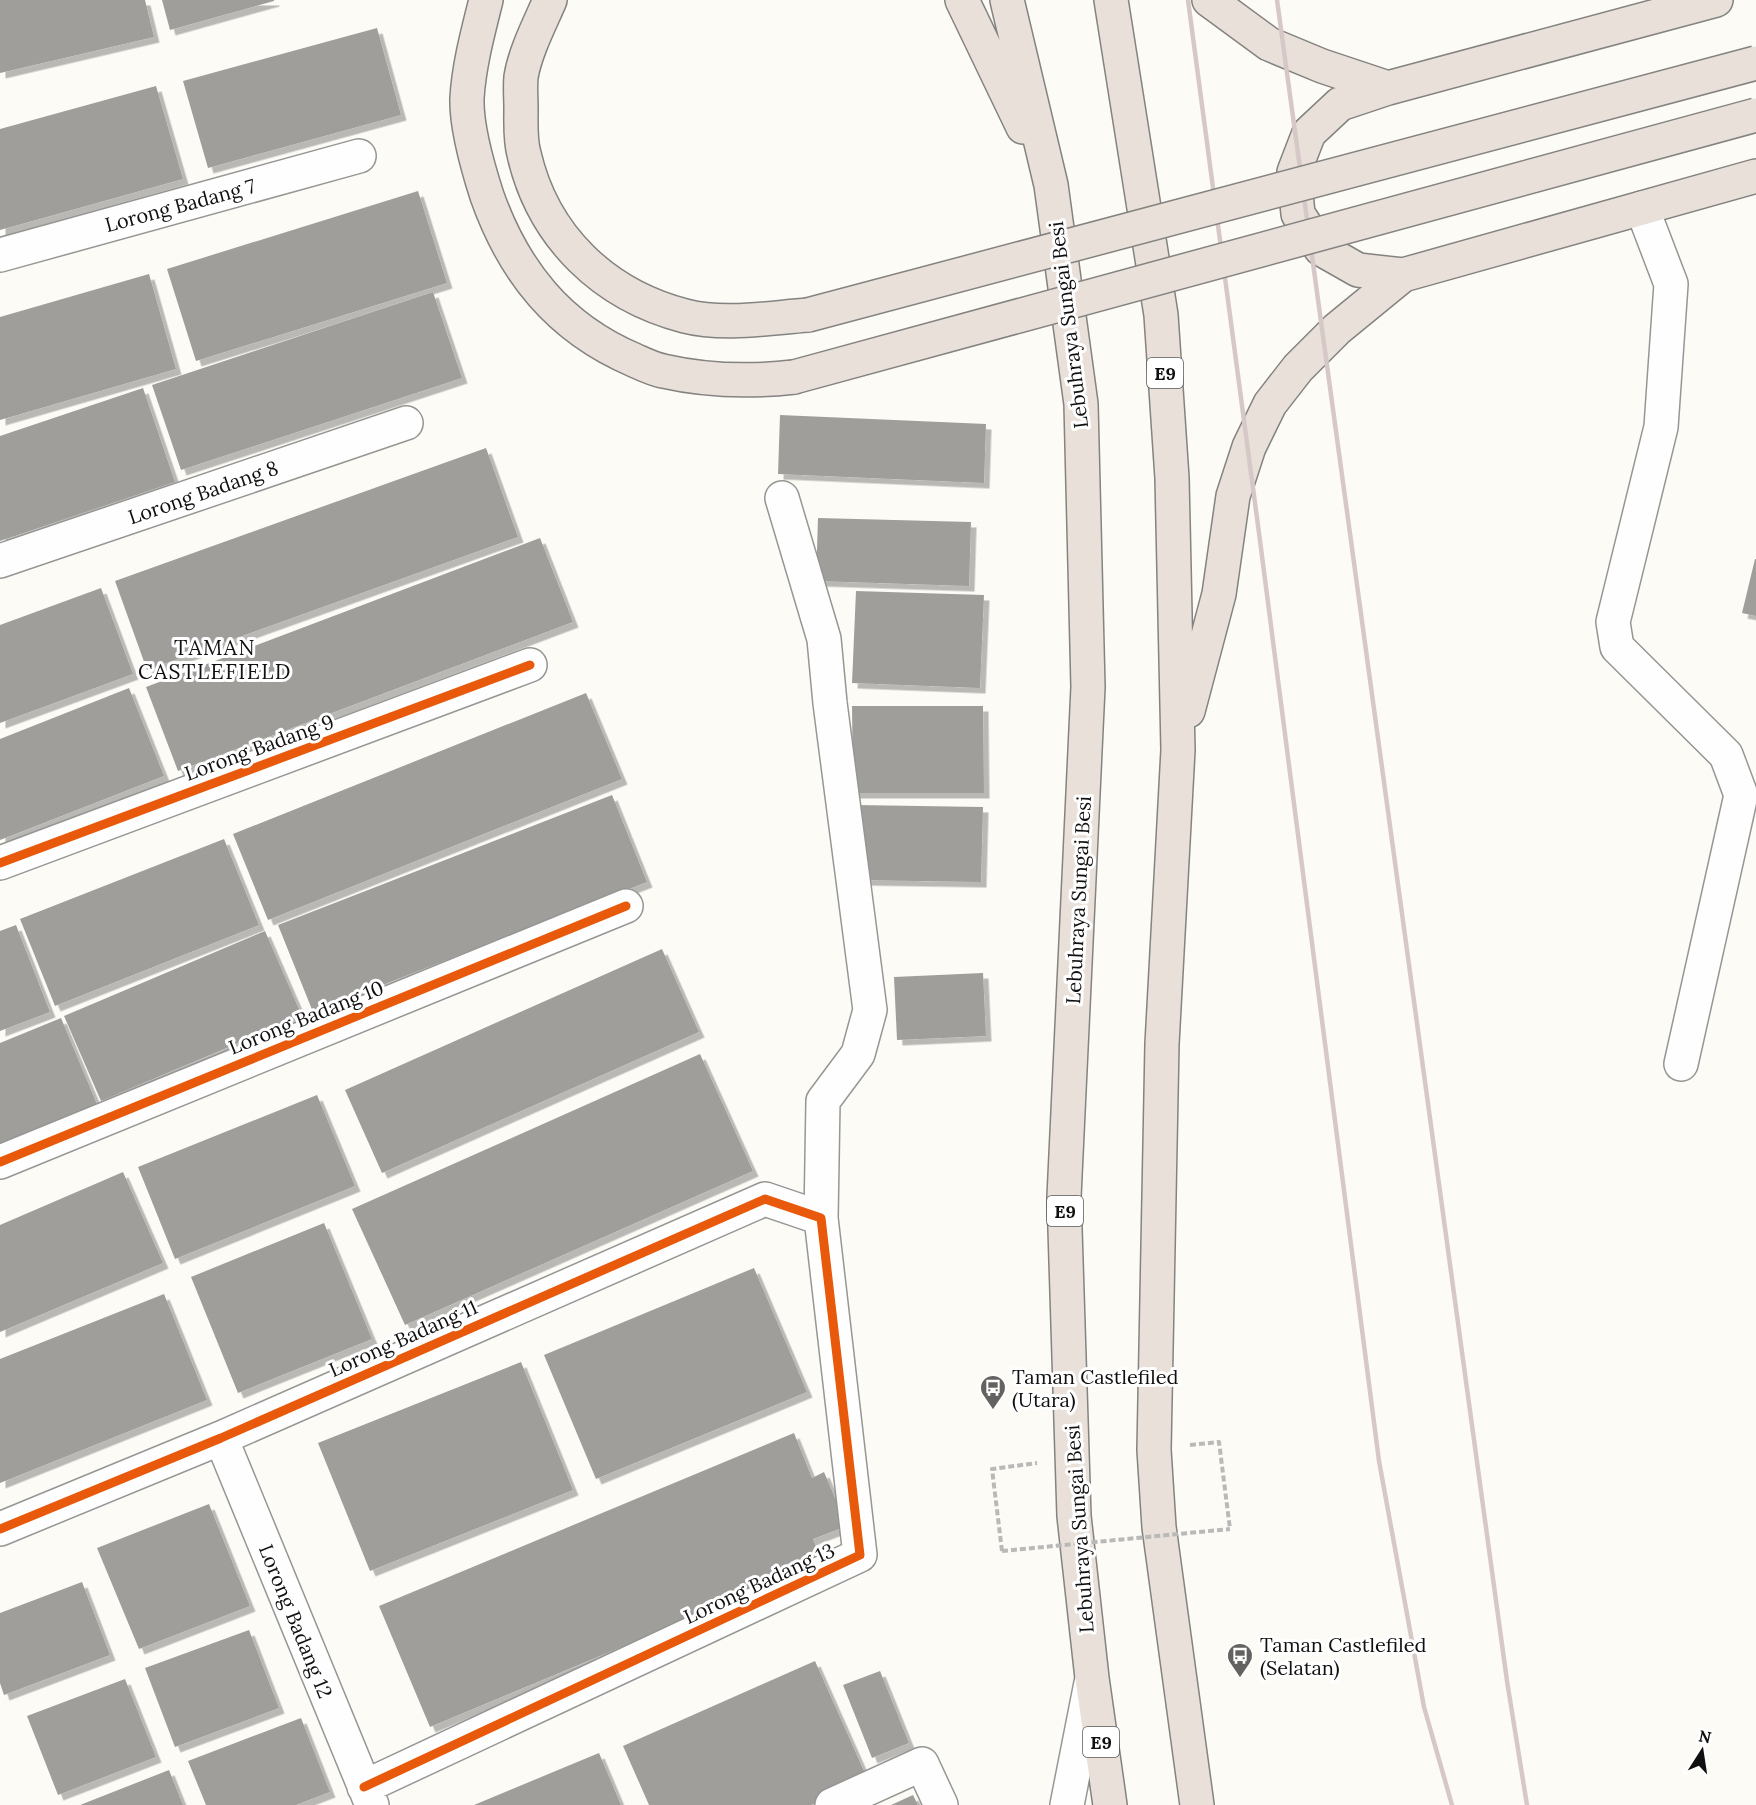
<svg xmlns="http://www.w3.org/2000/svg" width="1756" height="1805" viewBox="0 0 1756 1805" font-family="Lora,serif">
<style>
.building{fill:#a09e9b;filter:url(#shadow)}
.lines{fill:none;stroke-linecap:round;stroke-linejoin:round}
.minor-casing{stroke:#969694;stroke-width:36}
.highway-casing{stroke:#848381;stroke-width:36}
.path{stroke:#b9b9b8;stroke-width:4;stroke-dasharray:6 3;stroke-linecap:butt}
.minor{stroke:#fffefe;stroke-width:33}
.highway{stroke:#e8e0d9;stroke-width:33}
.rail{stroke:#d7c8c8;stroke-width:4.5}
.highway-bridge-casing{stroke:#848381;stroke-width:36;stroke-linecap:butt}
.path-bridge{stroke:#b9b9b8;stroke-width:4;stroke-dasharray:6 3;stroke-linecap:butt}
.highway-bridge{stroke:#e8e0d9;stroke-width:33}
.cycleway-casing{stroke:#fff;stroke-width:13}
.cycleway{stroke:#e8590c;stroke-width:9}
.labels{text-anchor:middle;dominant-baseline:central;stroke-width:6;stroke-linejoin:round;paint-order:stroke}
.shield{fill:#fff;stroke:#585858;stroke-width:1.5}
.shield-label{font-size:18px;font-weight:bold;fill:#101010}
.street-label{font-size:20px;fill:#101010;stroke:#fff}
.poi-label{font-size:20px;fill:#101010;stroke:#fff;text-anchor:start}
.neighbourhood-label{font-size:21px;letter-spacing:1.5px;fill:#101010;stroke:#fff}
</style>
<defs>
<filter id="shadow"><feDropShadow dx="5.5" dy="5.5" stdDeviation="0" flood-color="#0004"/></filter>
</defs>
<rect width="100%" height="100%" fill="#fcfbf6"/>
<path class="building" d="M0 0H145L154 37 0 73Z
M162 0H274V1L170 30Z
M377 28 401 115 208 168 183 81Z
M156 86 183 179 0 230V129Z
M418 191 447 283 196 361 167 269Z
M149 274 176 369 0 420V317Z
M433 292 462 378 181 470 152 385Z
M143 388 175 482 0 541V436Z
M780 415 986 424 984 483 778 474Z
M486 448 518 537 147 670 115 581Z
M818 518 971 522 969 586 816 581Z
M540 538 573 622 178 771 146 687Z
M1755 559H1756V616L1742 613Z
M101 588 133 674 0 723V625Z
M856 591 984 595 980 688 852 683Z
M129 688 164 776 0 840V739Z
M586 693 622 779 268 920 233 834Z
M852 706H983L984 793H853Z
M612 795 647 882 313 1012 278 925Z
M856 805 983 807 981 882 855 880Z
M224 839 259 925 55 1006 20 919Z
M16 925 50 1012 0 1031V931Z
M265 931 302 1016 101 1101 64 1016Z
M662 949 699 1032 382 1173 345 1090Z
M983 973 986 1036 897 1040 894 977Z
M61 1018 99 1109 0 1148V1043Z
M700 1054 753 1171 405 1325 352 1209Z
M317 1095 355 1186 175 1259 138 1167Z
M123 1172 163 1263 0 1332V1225Z
M324 1223 372 1339 238 1393 191 1277Z
M754 1268 807 1392 596 1479 544 1355Z
M164 1294 207 1400 0 1483V1359Z
M521 1362 573 1490 370 1571 318 1443Z
M794 1433 812 1478 824 1472 847 1526 813 1539 823 1563 430 1727 379 1606Z
M209 1504 250 1606 139 1649 97 1548Z
M82 1582 110 1655 4 1695 0 1683V1613Z
M249 1630 279 1708 175 1747 145 1668Z
M815 1661 868 1780 811 1805H649L623 1746Z
M880 1671 909 1743 872 1758 843 1685Z
M125 1679 156 1757 58 1795 27 1716Z
M301 1718 330 1792 296 1805H206L188 1761Z
M599 1753 621 1805H474L558 1770Z
M169 1770 183 1805H80Z
M913 1795 918 1805H891Z"/>
<g class="lines">
<defs>
<path id="minor" d="M1642 208 1671 284 1661 427 1613 622 1617 647 1726 755 1741 795 1681 1064
M0 255 359 156
M0 561 406 423
M0 863 530 665
M0 1162 626 906
M221 1438 372 1805
M0 1529 221 1438 765 1199 821 1218
M364 1787 860 1555 821 1218 823 1101 858 1054 870 1010 830 703 824 639 782 498
M832 1805 922 1764 941 1805
M1067 1805 1091 1683"/>
<path id="highway" d="M486 0C478 32 469 65 467 98 466 127 478 168 487 196 514 272 559 328 634 360 643 364 653 369 663 371 707 381 750 382 794 377
M550 0C540 23 525 52 521 77 520 87 521 98 521 109 521 123 520 140 524 154 543 237 604 295 685 316 724 326 768 318 808 315
M962 0 1023 127
M1007 0 1051 185 1081 404 1088 687 1064 1197 1074 1516 1092 1678 1110 1805
M1111 0 1161 315 1172 478 1178 750 1162 1044 1154 1450 1159 1527 1197 1805
M1209 0 1269 44 1322 66 1388 88
M1716 0 1388 88 1340 104 1309 133 1294 172 1298 214 1321 249 1358 270 1403 275 1756 176
M1188 711 1219 594 1233 496 1249 447 1270 404 1298 368 1337 329 1403 275"/>
</defs>
<use href="#minor" class="minor-casing"/>
<use href="#highway" class="highway-casing"/>
<path class="path" d="M1190 1445 1219 1442 1230 1529
M1002 1551 992 1469 1037 1463"/>
<use href="#minor" class="minor"/>
<use href="#highway" class="highway"/>
<path class="rail" d="M1188 0 1259 533 1379 1461 1424 1707 1452 1805
M1277 0 1507 1681 1527 1805"/>
<defs>
<path id="highway-bridge" d="M808 315 1756 63
M794 377 1756 115"/>
</defs>
<use href="#highway-bridge" class="highway-bridge-casing"/>
<path class="path-bridge" d="M1002 1551 1230 1529"/>
<use href="#highway-bridge" class="highway-bridge"/>
<defs>
<path id="cycleway" d="M0 863 530 665
M0 1162 626 906
M0 1529 221 1438 765 1199 821 1218 860 1555 364 1787"/>
</defs>
<use href="#cycleway" class="cycleway-casing"/>
<use href="#cycleway" class="cycleway"/>
</g>
<defs>
<symbol id="bus-pin" viewBox="-11 -11 22 30"><path d="M0 17L-7.5 6A9.5 9.5 0 1 1 7.5 6Z" fill="#636260" stroke="#fff"/><path d="M-5-6H5V4H4V6H2V4H-2V6H-4V4H-5ZM-3.5-4V0h7V-4ZM-3.5 1.2v1.5H-2V1.2ZM2 1.2v1.5H3.5V1.2Z" fill="#fff"/></symbol>
</defs>
<g fill-rule="evenodd">
<use href="#bus-pin" x="978" y="1373" width="30" height="40"/>
<use href="#bus-pin" x="1225" y="1641" width="30" height="40"/>
</g>
<g class="labels">
<g class="shield">
<rect x="1147" y="358" width="36" height="30" rx="4.5"/>
<rect x="1047" y="1196" width="36" height="30" rx="4.5"/>
<rect x="1083" y="1727" width="36" height="30" rx="4.5"/>
</g>
<g class="shield-label">
<text x="1165" y="373">E9</text>
<text x="1065" y="1211">E9</text>
<text x="1101" y="1742">E9</text>
</g>
<g class="street-label">
<text transform="translate(180 205) rotate(-15)">Lorong Badang 7</text>
<text transform="translate(1068 325) rotate(-97)">Lebuhraya Sungai Besi</text>
<text transform="translate(203 492) rotate(-19)">Lorong Badang 8</text>
<text transform="translate(259 747) rotate(-20)">Lorong Badang 9</text>
<text transform="translate(1078 900) rotate(-87)">Lebuhraya Sungai Besi</text>
<text transform="translate(306 1017) rotate(-22)">Lorong Badang 10</text>
<text transform="translate(403 1338) rotate(-24)">Lorong Badang 11</text>
<text transform="translate(1079 1529) rotate(-94)">Lebuhraya Sungai Besi</text>
<text transform="translate(759 1583) rotate(-25)">Lorong Badang 13</text>
<text transform="translate(296 1621) rotate(68)">Lorong Badang 12</text>
</g>
<g class="poi-label">
<text x="1012" y="1376">Taman Castlefiled<tspan x="1012" dy="23">(Utara)</tspan></text>
<text x="1260" y="1644">Taman Castlefiled<tspan x="1260" dy="23">(Selatan)</tspan></text>
</g>
<g class="neighbourhood-label">
<text x="215" y="647">TAMAN<tspan x="215" dy="24">CASTLEFIELD</tspan></text>
</g>
</g>
<g transform="translate(1702 1751) rotate(12)" stroke="#ffffff" stroke-width="4.5" paint-order="stroke">
<path d="M0-4.5L10 22L0 15L-10 22Z" fill="#101010"/>
<text y="-9" font-size="16" font-weight="bold" text-anchor="middle" fill="#101010">N</text>
</g>
</svg>
